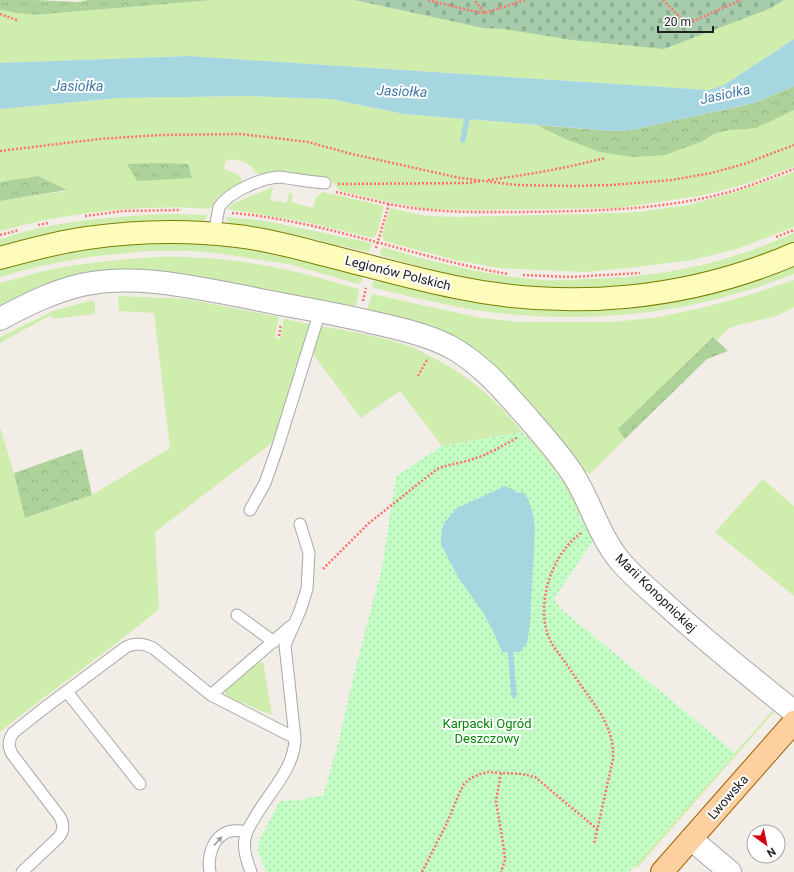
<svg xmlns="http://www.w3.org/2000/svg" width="794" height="872" viewBox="0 0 794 872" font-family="Roboto,sans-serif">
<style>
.grass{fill:#cfedac}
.forest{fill:url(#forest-crowns)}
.cemetery{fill:url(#cemetery-stones)}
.park{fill:url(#park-dots)}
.water{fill:#a6d7e1}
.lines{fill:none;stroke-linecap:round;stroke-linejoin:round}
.stream{stroke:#a6d7e1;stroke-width:5.5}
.lane-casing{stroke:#a8a8a8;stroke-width:13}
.street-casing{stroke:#a8a8a8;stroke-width:24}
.secondary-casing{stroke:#798000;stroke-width:24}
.primary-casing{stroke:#9e6100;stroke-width:24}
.path{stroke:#ff726b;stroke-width:2.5;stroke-dasharray:2 2;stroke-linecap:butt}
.lane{stroke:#fff;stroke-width:11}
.street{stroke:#fff;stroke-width:22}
.secondary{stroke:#fdfcba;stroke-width:22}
.primary{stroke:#ffd09f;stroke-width:22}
.oneway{fill:#9b9b9b}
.labels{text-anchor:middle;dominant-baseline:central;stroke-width:4;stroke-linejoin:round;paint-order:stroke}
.street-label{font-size:13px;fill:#212121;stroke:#fff}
.park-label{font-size:13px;fill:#06870a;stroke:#fff}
.water-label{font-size:14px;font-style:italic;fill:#4279a6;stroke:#fff}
</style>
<defs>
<pattern id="forest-crowns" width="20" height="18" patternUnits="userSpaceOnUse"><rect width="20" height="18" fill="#aed39a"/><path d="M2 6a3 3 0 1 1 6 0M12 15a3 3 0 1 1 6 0" fill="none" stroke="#95b584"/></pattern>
<pattern id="cemetery-stones" width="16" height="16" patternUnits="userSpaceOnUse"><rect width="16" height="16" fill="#a7ccab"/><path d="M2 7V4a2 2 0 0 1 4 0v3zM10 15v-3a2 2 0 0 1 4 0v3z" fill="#8faf93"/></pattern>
<pattern id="park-dots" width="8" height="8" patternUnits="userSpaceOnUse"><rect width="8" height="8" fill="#c4fcc5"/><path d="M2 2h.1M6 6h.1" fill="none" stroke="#a8d8a9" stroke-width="1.8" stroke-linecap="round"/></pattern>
</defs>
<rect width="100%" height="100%" fill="#f2eee7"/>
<path class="grass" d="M214 0H354L483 28 503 29 771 8 784 0H794V39L724 85 709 90 188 56 0 63V10L25 14 34 15Z
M247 96 331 99 404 114 537 125 563 138 703 141 716 133 731 130 789 113 794 110V167L746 184 700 196 618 208 479 210 427 209 390 202 340 191 330 179 300 175 285 172 261 175 255 172 251 166 244 162 232 159 227 160 225 162 224 169C232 172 243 174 242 184 224 194 222 189 210 209 138 204 70 212 0 231V201L66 191 38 176 0 182V109L119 98Z
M794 172V227L737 249 692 260 636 267 585 272 499 268 455 260 384 241 382 235 390 208 426 216 456 217 589 214 639 212 688 205 739 191Z
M273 187 270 200 286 203 290 191 293 195 291 202 313 208 316 197 323 192 384 206 377 234 373 238 306 222 227 209 232 204Z
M167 214 208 215 203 222 196 223 0 248V239C13 235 26 231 39 228 81 219 124 216 167 214Z
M226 217 266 221 372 243 369 252 302 237 232 225 228 222Z
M794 233V242C719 275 637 290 555 288 536 287 516 287 497 284 457 278 418 266 380 255L382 247C434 262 487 276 542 280 558 281 575 279 591 279 640 277 690 271 737 255 757 249 775 241 794 233Z
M143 243H191L285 253 363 276 362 281 358 284 293 265 217 253 190 251H147L88 257 36 267 0 277V269L33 260 85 249Z
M154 257C198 256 244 260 287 270 311 275 335 282 358 289L359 293 355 308 79 276 36 289 0 310V283C15 279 29 275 44 271 80 263 117 260 154 257Z
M794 266V274C699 311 610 323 508 314 463 310 418 298 374 288L372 285 374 280 450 297 756 279Z
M794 280V307L777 316 738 325 728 329 716 341 713 337 619 429 625 439 590 474 588 472 583 473 493 366 463 341 433 326 366 313 372 294 481 318 519 322H614L659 317 702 308 749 295Z
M118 296 187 299 279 317 275 338 280 339 284 319 311 324 273 442 155 532 159 609C107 652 52 690 0 732V427L14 473 26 518 92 495 170 448 154 313 119 311Z
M92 300 95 303V314L53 319 51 315 0 343V337L53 311Z
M322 326C351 332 381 336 409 346 415 348 422 352 428 355 465 373 497 399 522 432L442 446 400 391 361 418 312 353Z
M533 432 582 507 579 514 559 476 526 436Z
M763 479 794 506V596L715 532Z
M263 662 272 715 228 697C225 693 224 692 227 688L256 664Z
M774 709H775L773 713 637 868 635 865Z"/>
<path class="forest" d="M0 0H33L78 2 88 0H214L34 15 25 14 0 10Z
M794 86V110L756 128 731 130 716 133 703 141 665 155 632 157 600 152 563 138 537 125 613 131 631 130 754 103Z
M159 163 188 164 192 178 137 181 127 164Z
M38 176 67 190 0 201V182Z
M713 337 728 351 707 359 625 439 618 429Z
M82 449 92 495 25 518 14 473Z"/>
<path class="cemetery" d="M354 0H784L771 8 664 49 572 40 503 29 483 28Z"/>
<path class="park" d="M522 432 559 476 593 541 554 599 560 608 735 753 629 872H266L258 851 259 840 280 801 300 800 323 795 337 748 356 666 382 568 396 476 442 446Z"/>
<path class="water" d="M794 39V86L754 103 631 130 613 131 404 114 331 99 247 96 119 98 0 109V63L188 56 709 90 724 85Z
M505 486 512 489 518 493 523 492 528 499 532 510 535 526 530 624 527 643 520 652H502L494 633 484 614 458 577 448 558 441 544V535L444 523 457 508Z"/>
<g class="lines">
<path class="stream" d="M463 140 468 113
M510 645 514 695"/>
<defs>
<path id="lane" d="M214 234 219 207C229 192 261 178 279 177 284 177 289 179 294 179 305 181 315 182 325 183
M250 510 265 483 277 449 320 311
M237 615 274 642
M67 692 140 784
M211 695 291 626
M22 872 59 837C64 831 64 825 60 817L12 754C8 746 8 741 13 733L43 709 126 647C136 643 143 643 153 648L211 695 295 738
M210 872C207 856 213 835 231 831 236 830 242 831 247 832
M251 872C247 862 243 849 245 839 246 832 250 825 254 819 268 793 295 769 295 738L285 645 300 611 307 589 309 553 300 524"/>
<path id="street" d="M0 319C26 305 52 292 81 285 135 273 192 287 246 297 287 306 329 312 370 322 397 328 425 334 449 346 481 363 505 392 528 418 544 437 561 455 574 476 592 505 598 534 620 561 633 576 648 589 663 602 705 641 750 676 794 712
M691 839 730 872"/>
<path id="secondary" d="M0 258C29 250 58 242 87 238 137 231 187 230 237 236 264 239 291 246 317 253 363 264 409 278 455 287 569 311 687 300 794 254"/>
<path id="primary" d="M662 872 794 722"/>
</defs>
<use href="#lane" class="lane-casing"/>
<use href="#street" class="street-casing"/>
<use href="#secondary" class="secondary-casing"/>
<use href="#primary" class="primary-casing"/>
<path class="path" d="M428 0 476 12 485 13 474 0
M663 0 687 24 741 0
M485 13 525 0
M0 14 17 20
M0 151 99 139 160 135 241 134 308 142 352 154 460 178 517 185 573 186 612 185 672 180 711 173 744 164 794 145
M488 180C527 175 566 168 605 158
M338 184 468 183 481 181
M336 192 389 204
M232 213C327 221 415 258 508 274
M85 216 123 211 181 210
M38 225 48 223
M0 235 19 230
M776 237 794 230
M376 248 389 204C433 213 473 212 518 212 588 211 660 211 729 192 751 186 772 177 794 169
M523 275 570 277 640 273
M363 301 366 288
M279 336 281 324
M418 376 428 358
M581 533C550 555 533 610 552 644 562 658 572 672 582 687 598 709 615 730 613 759L594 844
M323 569 369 523 437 469C449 464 463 463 476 458 491 453 504 445 518 437
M501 773 496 801 504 849 505 860 501 872
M422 872 447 823 459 794 464 784 471 778 480 774 488 772 522 774 535 777 597 829"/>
<use href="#lane" class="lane"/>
<use href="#street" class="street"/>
<use href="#secondary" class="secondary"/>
<use href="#primary" class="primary"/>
</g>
<defs><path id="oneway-solid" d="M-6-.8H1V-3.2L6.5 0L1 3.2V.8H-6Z"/></defs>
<use class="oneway" href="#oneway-solid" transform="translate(218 841) rotate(-48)"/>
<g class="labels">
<g class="street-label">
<text transform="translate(398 273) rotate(14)">Legionów Polskich</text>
<text transform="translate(656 593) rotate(44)">Marii Konopnickiej</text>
<text transform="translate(728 797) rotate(-49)">Lwowska</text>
</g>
<g class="park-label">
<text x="487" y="723">Karpacki Ogród<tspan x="487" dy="15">Deszczowy</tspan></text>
</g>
<g class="water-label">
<text x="78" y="86">Jasiołka</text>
<text transform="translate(402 91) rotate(2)">Jasiołka</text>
<text transform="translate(725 94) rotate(-12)">Jasiołka</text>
</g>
</g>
<g transform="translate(766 844) rotate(147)"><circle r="19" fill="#ffffff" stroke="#a6a6a6"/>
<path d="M0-3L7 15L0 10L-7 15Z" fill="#d2000b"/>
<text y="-6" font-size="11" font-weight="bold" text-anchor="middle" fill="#212121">N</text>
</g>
<path d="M658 26v6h55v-6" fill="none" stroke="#212121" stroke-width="2"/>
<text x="664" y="26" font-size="12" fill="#212121" stroke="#ffffff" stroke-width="3" paint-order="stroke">20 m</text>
</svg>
